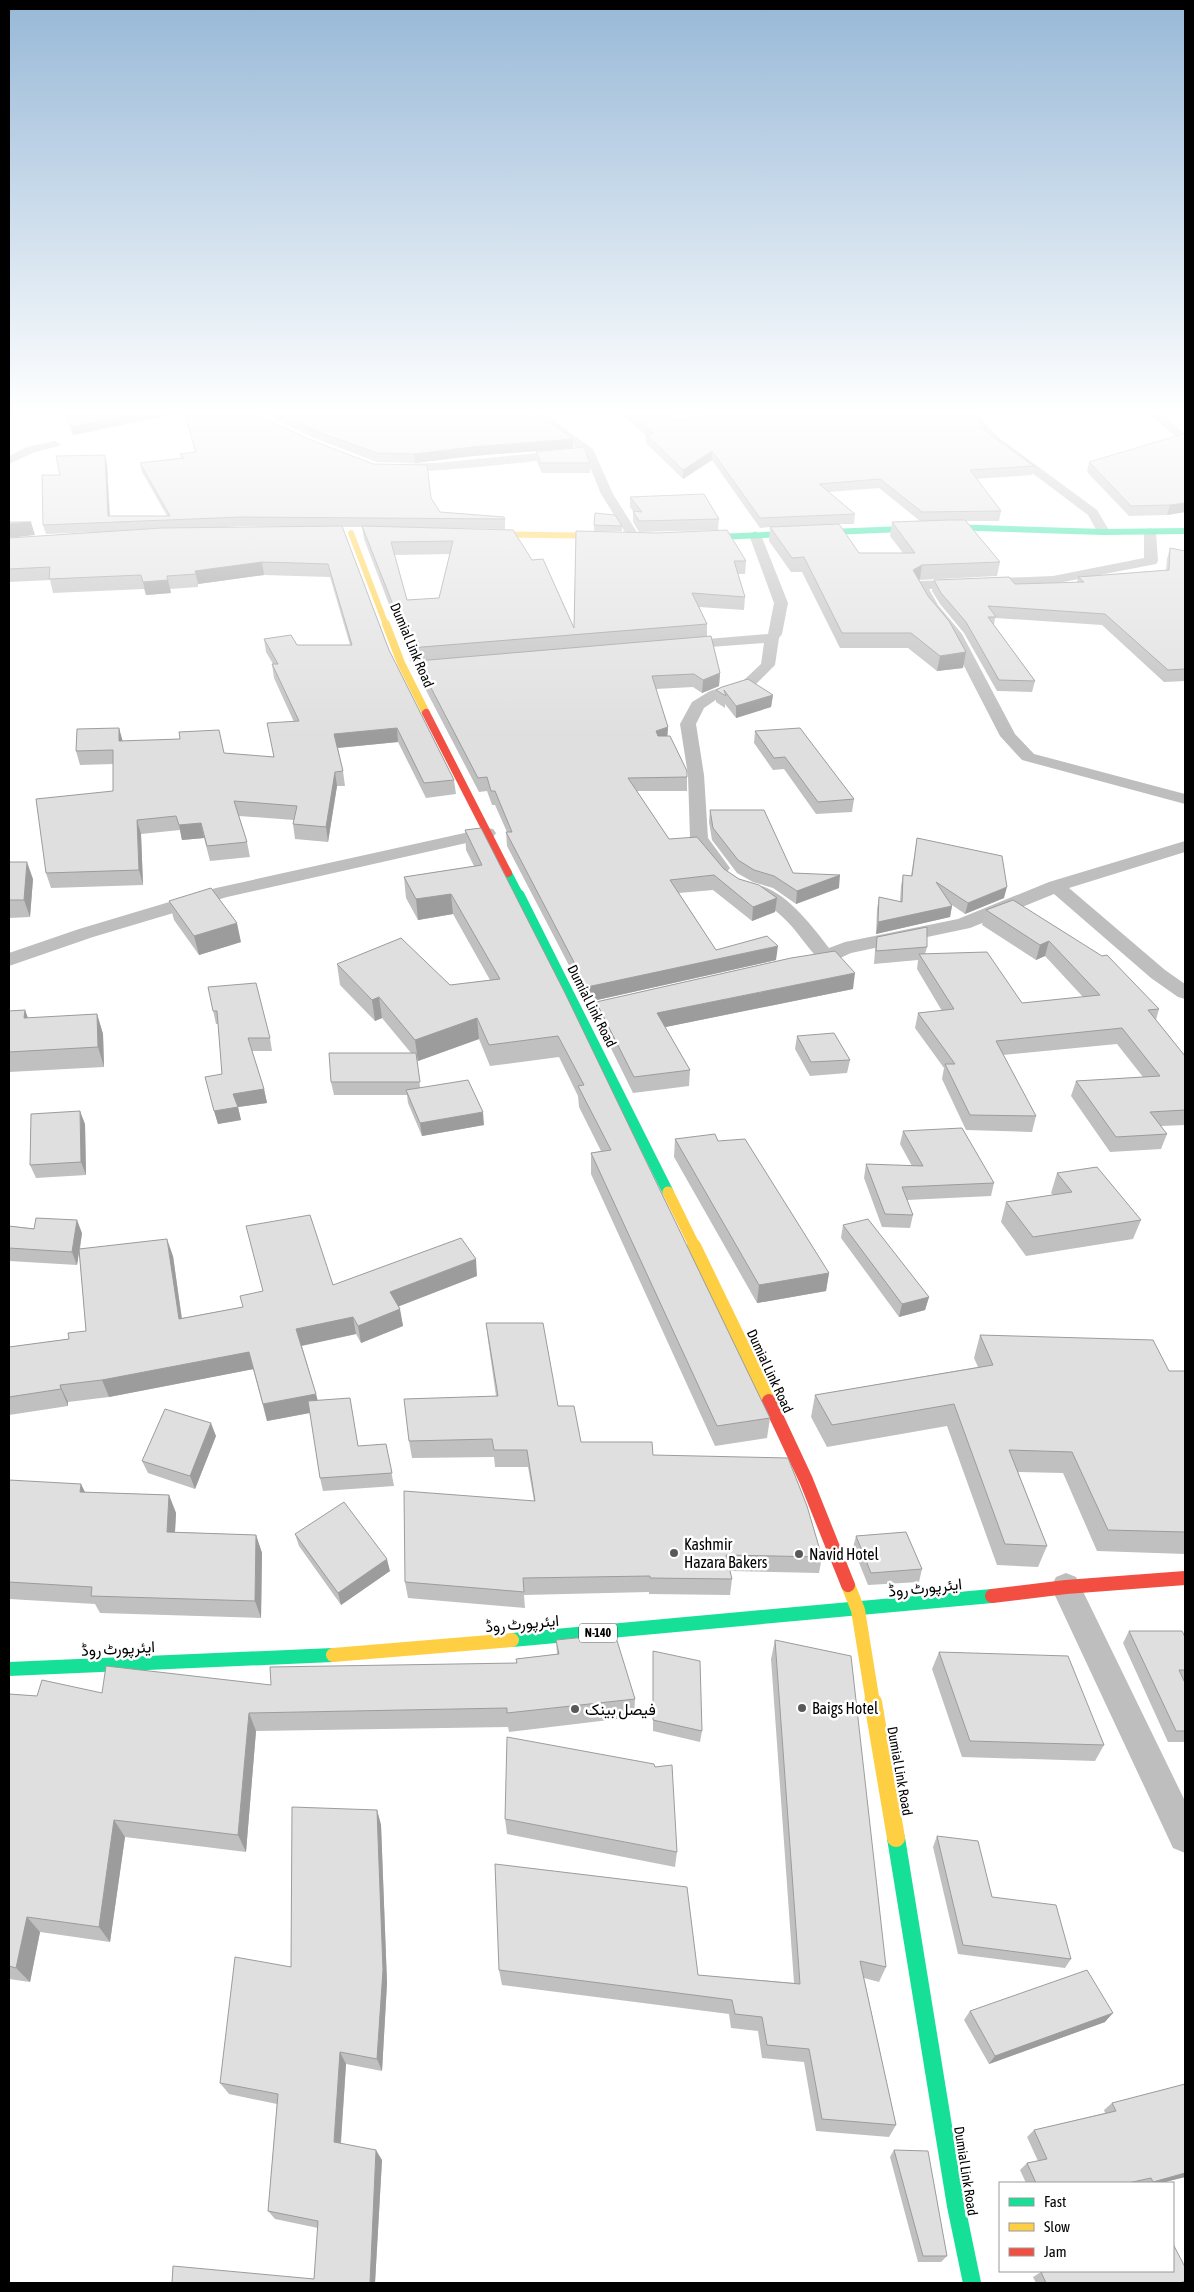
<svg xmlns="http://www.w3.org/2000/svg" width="1194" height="2292" viewBox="0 0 1194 2292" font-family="'Asap Condensed',Vazirmatn,sans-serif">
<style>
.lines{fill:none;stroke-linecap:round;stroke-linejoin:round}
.street{fill:#bebebe;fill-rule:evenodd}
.fast-far4{stroke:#16e098;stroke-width:6}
.fast-far3{stroke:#16e098;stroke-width:8}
.fast-far2{stroke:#16e098;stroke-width:11}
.fast-far1{stroke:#16e098;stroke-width:14}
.fast{stroke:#16e098;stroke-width:18}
.slow-far4{stroke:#ffcf43;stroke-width:6}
.slow-far3{stroke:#ffcf43;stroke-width:8}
.slow-far2{stroke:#ffcf43;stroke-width:11}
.slow-far1{stroke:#ffcf43;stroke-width:14}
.slow{stroke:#ffcf43;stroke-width:18}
.jam-far1{stroke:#f24e42;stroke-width:8}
.jam{stroke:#f24e42;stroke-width:14}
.wall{fill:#c0c0c0;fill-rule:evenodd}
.shaded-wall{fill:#9c9c9c}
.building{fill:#dfdfdf;stroke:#9c9c9c;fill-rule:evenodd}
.poi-dot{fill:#595959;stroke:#fff;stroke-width:2}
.labels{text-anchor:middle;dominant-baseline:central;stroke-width:5;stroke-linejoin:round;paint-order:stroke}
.shield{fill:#fff;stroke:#4c4c4c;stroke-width:1}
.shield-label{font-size:12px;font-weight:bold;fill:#000}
.street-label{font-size:14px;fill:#000;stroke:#fff}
.near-poi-label{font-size:16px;fill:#000;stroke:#fff;text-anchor:start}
.near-street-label{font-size:16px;fill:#000;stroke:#fff}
</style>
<rect width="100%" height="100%" fill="#fff"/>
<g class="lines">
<path class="street" d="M533 415H546L593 449 613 494 640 537 639 540 634 541 628 537 601 494 585 455C560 458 400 479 390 468L396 464 436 463 578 449Z
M967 415H978L998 437 1097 510 1110 532 1109 535H1099L1088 515 990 441Z
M1151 415H1162L1185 434V443L1181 442Z
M55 441 61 444 59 446 35 452 9 464V456L27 447Z
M1150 528 1156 532 1158 561 1156 564 1053 584 929 589 938 605 962 634 1015 734 1034 754 1185 794V804L1022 760 1000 736 948 635 927 610 913 585 920 581 1053 576 1144 558V532Z
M755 531 761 535 788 603 782 634 779 638 775 665 754 686 720 697 704 708 696 724 704 775 708 838 730 868 727 872H715L690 838 688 775 680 724 692 702 710 691 744 680 761 664 764 643 683 649 676 645 683 641 768 634 774 603 749 535Z
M487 828 493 829 496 833 493 837 227 897 93 937 9 966V953L79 929 216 888Z
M1185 841V852L1069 888 1165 970 1185 984V999L1178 997 1151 978 1054 894 970 928 851 953C836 960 816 970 800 966L797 962 800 958 814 954C802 940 792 924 777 912 768 904 746 896 741 889L743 885C776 877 812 926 829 948L845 942 958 919 1049 882Z
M1066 1573 1076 1577 1185 1801V1853L1173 1848 1051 1587 1056 1577Z"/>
<path class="fast-far4" d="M692 538 948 527 1104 532 1185 531"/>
<path class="fast-far3" d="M508 873 520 896"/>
<path class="fast-far2" d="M519 895 668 1192"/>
<path class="fast-far1" d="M512 1640 992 1596
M9 1669 333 1655"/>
<path class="fast" d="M896 1838 956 2206 972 2283"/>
<path class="slow-far4" d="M351 533 386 625
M480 534 612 536"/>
<path class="slow-far3" d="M386 624 401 663 426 713"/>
<path class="slow-far2" d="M668 1192 695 1247"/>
<path class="slow-far1" d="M694 1246 769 1401
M848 1585 858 1610 873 1703
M333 1655 512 1640"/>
<path class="slow" d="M873 1702 896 1838"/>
<path class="jam-far1" d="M426 713 508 873"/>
<path class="jam" d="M769 1401 806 1480 848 1585
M992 1596 1066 1587 1185 1578"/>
</g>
<path class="wall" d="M65 415H170L73 435Z
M185 415H259L306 438 431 498 440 512 505 519V529L434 528 574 628 576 531 746 561 745 574H738L745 597 744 610 699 607 707 624V637L720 673 719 686 702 693 693 687 656 689 668 727 667 736 687 777V791H637L669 839 724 869 739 879 777 898 775 912 752 921 713 890 679 893 716 950 776 960 588 1002 507 846 506 832H507L495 805H492L487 791 479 792 418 675 417 661 566 649 411 662 364 539 362 527H342L389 650 454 780 456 794 426 798 398 742 338 748 343 771 345 786H337L328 842 295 839 293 824 294 820 239 816 247 842 250 857 210 861 204 838 182 840 180 830 141 834 143 885 51 888 46 873 113 791V764L80 765 76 751 119 728 122 741 224 753 273 757 294 722 274 678 272 664H273L266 652 264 639 297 645H350L330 577 264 575 198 584V587L170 589 171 593 146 595 144 589 53 593 50 580 9 582V538L97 532 46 534 43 525 60 475 107 464 110 516H167L142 472 140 463 181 458 180 454 195 452ZM243 526 293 527 209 528ZM450 554 439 598 407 600 394 555Z
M266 415H531L539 422 573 439V448L473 456 415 463 377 462 317 439Z
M623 415H670L677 420 707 415H971L970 416 985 427 984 430 1034 466 1032 475 976 479 1001 511 999 521H966L1000 562 997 576 919 580 963 668 937 671 908 648H840L802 572H791L769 541 770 527 760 528 712 460 683 479 646 443V436ZM879 488 920 521 892 522 890 536 903 553H859L839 524H854L855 514 829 492Z
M536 452 590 463V473H542L537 462Z
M1089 462 1185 512 1167 515 1129 516 1087 472Z
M630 497 719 519 718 530 639 532 633 522V511L630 507Z
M594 525 622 526V531H594Z
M1170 548 1185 551V681L1164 682 1102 625 995 618 994 625 1035 681 1032 692 997 691 964 633 940 604 932 591 934 580 1015 584 1077 582 1078 577 1166 570 1167 559Z
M716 690 773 695 771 707 736 718 725 704V708L716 702Z
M755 731 854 799 852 812 816 814 784 769 773 770 754 743Z
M710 810 793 873 839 888 796 904 773 888 753 882 737 873 712 840 709 822Z
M465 830 770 1418 767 1438 715 1446 591 1174V1153L601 1151 579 1107 578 1096 559 1057 490 1066 479 1039 418 1061 417 1060 420 1087 484 1125 422 1136 408 1103 407 1095H334L331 1082 411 1053 382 1018 375 1021 340 985 337 964 450 985 490 980 453 914 418 920 406 898 404 877 474 866 466 850Z
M917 838 1004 898 965 914 952 905 950 917 876 934 877 909 879 897 900 902 901 886 903 875 911 876Z
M9 862 33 879 30 917 9 918Z
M1013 900 1159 1009 1156 1020 1185 1056V1125L1161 1126 1167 1134 1161 1149 1110 1152 1071 1096 1076 1081 1143 1077 1117 1044 1003 1055 1036 1116 1032 1132 966 1130 942 1079 944 1068 915 1028 918 1013 942 1011 917 969 918 960 874 964 875 950 877 937 927 947 925 954 1022 1003 1083 997 1045 956 1036 960 982 925 986 910Z
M169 901 241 942 199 955 174 920Z
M208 987 270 1038 272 1051H252L264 1089 267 1103 238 1107 241 1120 218 1124 205 1077 222 1074 218 1024H216Z
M853 989 665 1027 690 1070 689 1086 633 1093 596 1018V1002Z
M25 1010 28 1018 97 1014 103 1034 104 1067 9 1072V1011Z
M797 1036 850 1060 847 1073 810 1076 795 1049Z
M85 1124 86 1175 36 1178 30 1165Z
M903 1131 994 1183 991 1196 907 1200 913 1215 910 1228 882 1227 864 1178 866 1164 912 1166 900 1144Z
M675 1139 718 1141 829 1273 826 1291 757 1303 674 1157Z
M1057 1173 1141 1220 1133 1239 1026 1256 1001 1222 1006 1202 1053 1195 1051 1193Z
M843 1225 929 1297 925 1310 899 1317 841 1238Z
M9 1226 82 1233 80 1249 173 1256 182 1318 243 1307 333 1285 477 1276 399 1306 403 1326 361 1343 356 1334 302 1346 318 1401 350 1398 358 1446 386 1444 394 1486 323 1491 320 1478 310 1413 267 1421 253 1369 109 1397 68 1402V1406L9 1415V1347L69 1339 86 1331 79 1252 77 1265 9 1261Z
M486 1323 558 1406 581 1442 653 1455 822 1557 819 1573 730 1571 732 1579 730 1595 649 1594V1592L524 1595 525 1608 408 1598 405 1582 534 1501 528 1467H495L494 1457 412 1458 409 1441 496 1396 488 1340Z
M980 1335 1169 1371H1185V1554L1097 1551 1063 1473 1018 1472 1047 1546 1038 1567 997 1565 947 1426 827 1447 811 1417 815 1395 978 1367 974 1358Z
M216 1436 195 1489 148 1473 142 1461Z
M9 1480 85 1492 169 1495 176 1513 175 1532 256 1535 262 1553 261 1618 100 1613 95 1604 9 1599Z
M295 1534 390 1571 341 1605 299 1546Z
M856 1536 922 1569 919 1582 868 1585 853 1548Z
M1129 1631 1185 1637V1742H1168L1123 1643Z
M556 1640 635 1699 634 1717 509 1732 508 1727 256 1731 246 1852 125 1837 110 1942 40 1932 30 1982 9 1979V1694L37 1696 271 1685 517 1663 516 1659 557 1654Z
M775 1640 886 1967 879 1982 864 1978 896 2125 889 2137 816 2131 804 2062 762 2058 758 2031 731 2028 729 2014 502 1985 499 1970 698 1975 794 1983 771 1659Z
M653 1651 702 1731 700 1742 653 1731Z
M939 1652 1104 1745 1095 1761 962 1757 932 1669Z
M377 1810 381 1825 387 1983 382 2071 346 2064 341 2144 382 2160 375 2283H172L314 2279 318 2228 275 2219 268 2211 277 2104 229 2094 220 2083 291 1967Z
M505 1819 677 1852 675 1867 507 1834Z
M937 1836 992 1897 1071 1959 1065 1968 958 1954 933 1847Z
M970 2011 1105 2022 989 2064 964 2020Z
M1185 2084V2177L1161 2183H1026L1020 2170 1027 2163 1038 2161 1027 2137 1034 2130 1105 2113 1104 2110 1112 2103Z
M894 2150 947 2256 941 2262H918L890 2157Z
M1041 2272 1185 2282 1182 2283H1036L1033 2277Z"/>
<path class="shaded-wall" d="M129 415H170L73 435 71 427Z
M573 439V448L473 456 415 463 414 454 472 447Z
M712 451V460L683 479V470Z
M105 455 107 464 110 522 108 516Z
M1185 503V512L1167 515 1170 505Z
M31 522 35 535 9 538V524Z
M262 562 264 575 198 584 195 571Z
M922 565 920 579 911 584 913 570Z
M168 580 171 593 146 595 143 582Z
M966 652 963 668 937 671 940 656Z
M720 673 719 686 702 693 703 680Z
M773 695 771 707 736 718V706Z
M668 727 667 741 656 744V731Z
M119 728 123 742 119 741Z
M397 728 398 742 336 748 334 734Z
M335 772 337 786 328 842 326 827Z
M137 820 141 834 143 885 139 870Z
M201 823 204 838 182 840 179 825Z
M27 862 33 879 30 917 24 900Z
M840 875 839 888 796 904 797 891Z
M1007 887 1004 898 965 914 968 903Z
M451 894 453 914 418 920 416 899Z
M777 898 775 912 752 921 753 907Z
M952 906 950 917 876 934 878 922Z
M237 923 241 942 199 955 194 936Z
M1049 941 1045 956 1036 960 1040 945Z
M778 946 776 960 588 1002 587 987Z
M855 973 853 989 656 1029 657 1013Z
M379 997 382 1018 375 1021 372 1000Z
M25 1010 32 1030 24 1018Z
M97 1014 103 1034 104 1067 98 1047Z
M477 1018 479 1039 418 1061 415 1040Z
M264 1089 267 1103 238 1107 241 1120 218 1124 214 1111 233 1094Z
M80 1111 85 1124 86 1175 81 1162Z
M483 1112 484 1125 422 1136 420 1123Z
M77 1220 82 1233 77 1265 72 1252Z
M167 1239 173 1256 184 1336 179 1319Z
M476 1259 477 1276 392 1309 390 1292Z
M829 1273 826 1291 757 1303 759 1285Z
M929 1297 925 1310 899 1317 902 1304Z
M400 1309 403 1326 361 1343 358 1326Z
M353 1317 356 1334 300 1346 296 1329Z
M249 1352 254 1369 109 1397 102 1380Z
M60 1385 68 1402V1406L61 1389Z
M316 1394 320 1411 267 1421 263 1404Z
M211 1423 216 1436 195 1489 190 1476Z
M81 1484 90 1502 80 1492Z
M169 1495 176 1513 174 1550 167 1532Z
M256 1535 262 1553 261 1618 255 1601Z
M387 1559 390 1571 341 1605 338 1593Z
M249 1713 256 1731 246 1852 238 1835Z
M377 1810 381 1825 387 1983 382 2071 377 2059Z
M114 1820 125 1837 110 1942 99 1927Z
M27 1917 40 1932 30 1982 16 1968Z
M1113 2013 1105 2022 989 2064 995 2056Z
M340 2052 346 2064 340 2152 334 2142Z
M376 2150 382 2160 375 2283H370Z
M1185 2173V2177L1161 2183H1150L1153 2182Z"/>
<path class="building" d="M66 415H129L71 427Z
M185 415H259L306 438 373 464 427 465 431 498 440 512 504 517 505 519 241 517 43 525 42 475H60L56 456 105 455 108 516H170L140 463 184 458 180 454 196 452Z
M282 415H531L539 422 551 423 573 439 472 447 414 454 377 453 316 431Z
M633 415H670L677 420 707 415H969L985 427H980L1034 466 970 470 1001 511 922 512 880 479 819 484 855 514 760 518 712 451 683 470 646 434 654 433Z
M1183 434 1185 436V503L1170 505 1131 506 1089 462Z
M584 447 590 463H541L536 452Z
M704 494 719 519 639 521 633 511 642 512 630 497Z
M595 513 615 515 622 526 594 525Z
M950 520H965L1000 562 922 565 913 570 928 596 949 621 966 652 940 656 911 633H842L804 557 792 558 770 527 839 524 859 553H915L892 522Z
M9 522H31L9 524Z
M342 526 389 650 454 780 424 783 397 728 334 734 343 771 335 772 326 827 293 824 297 806 234 801 247 842 207 846 201 823 179 825 176 816 137 820 139 870 46 873 36 799 113 791V750L76 751 77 729 119 728V741L180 739 179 732 219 730 224 753 274 757 267 723 299 721 272 664H278L264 639 291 635 297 645H352L328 564 262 562 195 571 196 574 167 576 168 580 143 582 141 575 49 579 50 567 9 569V538L162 528Z
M362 526 513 530 532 560 543 559 574 628 576 531 657 533 727 530 746 561H734L745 597 692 593 707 624 410 648ZM453 541 439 598 407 600 391 542Z
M1170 548 1185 551V669L1168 670 1105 614 988 606 996 617H988L1035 681 999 680 966 622 941 593 934 580 1009 577 1015 584 1084 582 1078 577 1169 570Z
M711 636 720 673 703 680 694 674 652 676 668 727 656 731 658 736H670L687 771V777L628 778 669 839 697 837 724 869 739 879 759 885 777 898 753 907 714 875 670 880 716 950 767 936 778 946 587 987 506 832H512L495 791H491L487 777 478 778 417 661Z
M748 679 773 695 736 706 724 690 726 696 716 690 722 687Z
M800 728 854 799 818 802 785 757 774 758 755 731Z
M710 810H764L793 873 840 875 797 891 774 876 754 870 738 860 713 828Z
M481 828 565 993 770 1418 717 1426 591 1153 611 1150 578 1086 584 1085 558 1036 489 1045 477 1018 415 1040 379 997 372 1000 337 964 401 938 450 985 500 979 451 894 416 899 404 877 482 865 465 830Z
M917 838 1002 856 1007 887 968 903 936 882 952 906 878 922 879 897 902 902 903 875 912 876Z
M9 862H27L24 900H9Z
M211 888 237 923 194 936 169 901Z
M1013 900 1102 956 1107 955 1159 1009 1148 1010 1185 1056V1110L1150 1112 1167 1134 1116 1137 1076 1081 1160 1076 1122 1028 996 1041 1036 1116 970 1115 945 1064H955L918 1013 954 1009 919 954 987 952 1022 1003 1100 995 1049 941 1040 945 986 910Z
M927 927V947L876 951 877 937Z
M835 951 855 973 657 1013 690 1070 634 1077 596 1002 791 958Z
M256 983 270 1038H248L264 1089 233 1094 238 1107 214 1111 205 1077 222 1074 217 1011H213L208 987Z
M25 1010 24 1018 97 1014 98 1047 9 1052V1011Z
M834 1033 850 1060 811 1062 797 1036Z
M329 1053H416L420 1082H331Z
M468 1080 483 1112 420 1123 406 1090Z
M80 1111 81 1162 30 1165 31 1114Z
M962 1128 994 1183 902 1187 913 1215 885 1214 866 1164 923 1166 903 1131Z
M715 1134 718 1141 745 1139 829 1273 759 1285 675 1139Z
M1097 1167 1141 1220 1033 1237 1006 1202 1072 1192 1057 1173Z
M310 1215 333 1285 461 1238 476 1259 390 1292 400 1309 358 1326 353 1317 296 1329 316 1394 263 1404 249 1352 102 1380 60 1385 61 1389 9 1397V1347L69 1339 68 1333 86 1331 79 1249 167 1239 179 1319 243 1307 240 1296 263 1291 246 1226Z
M36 1218 77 1220 72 1252 9 1248V1226L34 1229Z
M868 1219 929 1297 902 1304 843 1225Z
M486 1323H543L558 1406H574L581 1442H652L653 1455 788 1458 807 1506 822 1557 726 1555 732 1579 650 1578V1576L523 1578 524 1592 405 1582 404 1491 535 1501 527 1450H494L492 1439 409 1441 404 1399 498 1396Z
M980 1335 1153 1340 1169 1371H1185V1532L1108 1530 1072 1452 1009 1450 1047 1546 1005 1544 954 1404 832 1425 815 1395 993 1365Z
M350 1398 358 1446 386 1444 392 1473 320 1478 308 1401Z
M165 1409 211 1423 190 1476 142 1461Z
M9 1480 81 1484 80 1492 169 1495 167 1532 256 1535 255 1601 91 1596 92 1587 9 1582Z
M344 1502 387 1559 338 1593 295 1534Z
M906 1532 922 1569 871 1573 856 1536Z
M1129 1631H1182L1185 1637V1670H1179L1185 1683V1731H1176Z
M615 1634 635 1699 507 1713V1708L249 1713 238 1835 114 1820 99 1927 27 1917 16 1968 9 1966V1694L37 1696 42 1680 102 1693 106 1666 271 1685 270 1667 517 1663 516 1659 559 1654 556 1640Z
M775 1640 851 1656 886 1967 860 1961 896 2125 822 2119 809 2049 767 2045 762 2017 735 2014 732 2000 499 1970 495 1864 687 1887 698 1975 800 1984Z
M653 1651 700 1661 702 1731 653 1720Z
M939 1652 1068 1656 1104 1745 970 1741Z
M507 1737 654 1764 655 1767 672 1765 677 1852 505 1819Z
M292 1807 377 1810 383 1970 377 2059 340 2052 334 2142 376 2150 370 2283H172L173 2266 314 2279 318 2221 268 2211 278 2094 220 2083 235 1957 291 1967Z
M937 1836 978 1841 992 1897 1056 1905 1071 1959 963 1945Z
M1087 1970 1113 2013 995 2056 970 2011Z
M1185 2084V2173L1153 2182 1151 2178 1128 2183H1036L1027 2163 1047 2159 1034 2130 1116 2111 1112 2103Z
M894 2150 928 2151 947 2256H923Z
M1173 2244 1185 2267V2281L1180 2283H1046L1041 2272 1045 2271H1173Z"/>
<linearGradient id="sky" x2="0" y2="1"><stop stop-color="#97b8d7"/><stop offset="0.56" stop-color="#fff"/><stop offset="1" stop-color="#fff" stop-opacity="0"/></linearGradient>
<rect width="1194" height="736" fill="url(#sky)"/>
<g class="poi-dot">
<circle cx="674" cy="1553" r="5"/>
<circle cx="799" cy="1554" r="5"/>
<circle cx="802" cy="1708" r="5"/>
<circle cx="575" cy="1709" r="5"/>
</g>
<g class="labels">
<rect class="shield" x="579" y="1623.5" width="38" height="19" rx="4"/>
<g class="shield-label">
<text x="598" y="1633">N-140</text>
</g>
<g class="street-label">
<text transform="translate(412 645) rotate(67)">Dumial Link Road</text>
<text transform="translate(592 1006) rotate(63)">Dumial Link Road</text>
<text transform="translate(770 1371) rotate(65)">Dumial Link Road</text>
<text transform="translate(900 1771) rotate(80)">Dumial Link Road</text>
<text transform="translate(966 2171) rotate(81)">Dumial Link Road</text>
</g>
<g class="near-poi-label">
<text x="684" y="1544">Kashmir<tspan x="684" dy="18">Hazara Bakers</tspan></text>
<text x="809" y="1554">Navid Hotel</text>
<text x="812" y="1708">Baigs Hotel</text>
<text x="585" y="1709">فیصل بینک</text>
</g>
<g class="near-street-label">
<text transform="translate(925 1587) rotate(-6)">ایئرپورٹ روڈ</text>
<text transform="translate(522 1623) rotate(-5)">ایئرپورٹ روڈ</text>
<text transform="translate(118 1648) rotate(-3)">ایئرپورٹ روڈ</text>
</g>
</g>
<rect width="1194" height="2292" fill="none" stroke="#000000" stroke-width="20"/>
<rect x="999" y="2182" width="175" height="90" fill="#ffffff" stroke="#999999"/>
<rect x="1009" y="2198" width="25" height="8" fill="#16e098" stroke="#999999"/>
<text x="1044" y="2207" font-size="15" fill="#000000">Fast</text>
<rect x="1009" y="2223" width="25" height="8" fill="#ffcf43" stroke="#999999"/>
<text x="1044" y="2232" font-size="15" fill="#000000">Slow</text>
<rect x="1009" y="2248" width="25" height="8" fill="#f24e42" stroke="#999999"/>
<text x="1044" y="2257" font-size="15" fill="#000000">Jam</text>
</svg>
